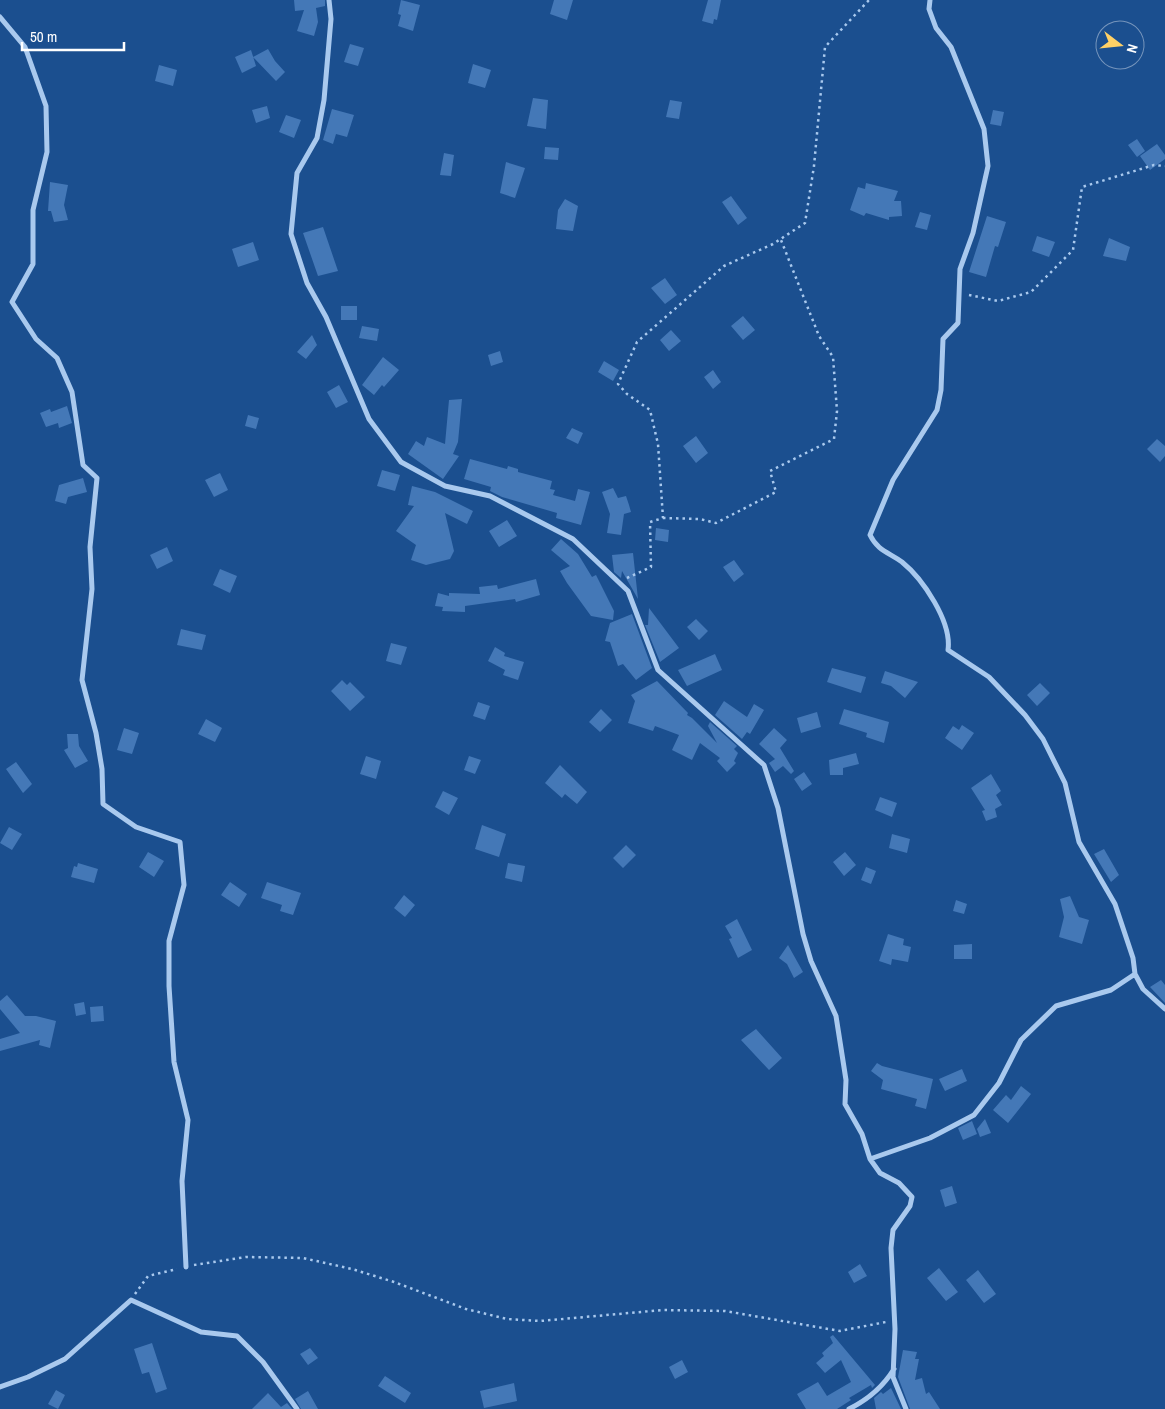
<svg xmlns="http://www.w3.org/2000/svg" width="1165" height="1409" viewBox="0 0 1165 1409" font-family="'Archivo Narrow',sans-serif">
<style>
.building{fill:#4478b7}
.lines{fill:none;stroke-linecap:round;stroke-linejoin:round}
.path{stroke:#a9c9ee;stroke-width:2.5;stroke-dasharray:2.5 4;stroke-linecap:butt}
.street{stroke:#a9c9ee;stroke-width:5}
</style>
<rect width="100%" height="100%" fill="#1b4f8f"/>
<path class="building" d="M294 0H325V6L316 8 318 22 314 36 297 31 304 10 295 11Z
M401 0 420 5 413 31 398 26 401 15 398 14Z
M554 0H573L567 20 550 14Z
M708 0H721L717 20 714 19 713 24 702 21Z
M350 44 364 48 358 66 344 62Z
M268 49 275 61 285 72 276 81 253 57Z
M251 50 256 66 242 73 235 57Z
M473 64 491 70 485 88 468 83Z
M159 65 177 70 173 86 155 81Z
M533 98 548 100 546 129 527 126Z
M670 100 682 102 679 119 666 117Z
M267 106 270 118 256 123 252 110Z
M332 109 354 115 347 137 336 134 333 144 323 140Z
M993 110 1004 112 1001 126 990 124Z
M286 115 301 120 294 138 279 132Z
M1137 139 1145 151 1137 157 1128 145Z
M1157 144 1165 155V159L1150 170 1140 156Z
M545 147 559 148 558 160 544 159Z
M444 153 454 155 451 176 440 175Z
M506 162 525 168 515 198 500 193Z
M50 182 68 185 64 205 68 220 54 222 51 211H48Z
M866 183 898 191 894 201H901L902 216 889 217V220L866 213 864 216 850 210 858 187 865 189Z
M731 196 747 218 738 225 722 202Z
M565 199 578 206 573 231 556 229 558 210Z
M920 212 931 215 927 230 915 227Z
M987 216 1006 222 998 247 995 246 986 277 969 272Z
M323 227 338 271 318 276 303 233Z
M1037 236 1055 242 1049 257 1032 251Z
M1109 238 1130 247 1126 261 1103 256Z
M253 242 259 260 238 267 232 249Z
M665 278 677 295 665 304 651 288Z
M341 306H357V320H341Z
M743 316 755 330 743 340 731 326Z
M362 326 379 329 377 341 359 338Z
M671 330 681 341 669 351 660 340Z
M312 335 317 345 306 359 297 352Z
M500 351 503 362 491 366 488 355Z
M383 357 399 370 384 387 382 385 374 395 362 385Z
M604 361 619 370 613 381 598 372Z
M713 370 721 382 713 389 704 377Z
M339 385 348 402 336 408 327 392Z
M462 399 458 442 453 454 459 456 443 479 408 454 416 441 424 446 427 437 445 444 449 400Z
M67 406 72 423 59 428 58 423 46 427 40 413 50 409 51 412Z
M248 415 259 418 256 429 245 426Z
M572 428 583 433 578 444 566 438Z
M696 436 708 453 696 463 683 446Z
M1157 439 1165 446V456L1160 462 1147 449Z
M470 459 507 469 508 466 518 469V472L552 481 550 489 555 490 553 495 575 501 578 489 590 492 581 525 556 518 557 513 502 497 490 491 491 487 464 479Z
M382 470 400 475 395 491 377 486Z
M220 473 228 490 214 497 205 480Z
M83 478 87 492 68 497 66 504 55 501 59 485Z
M412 486 435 492 473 511 467 524 445 513 454 551 450 559 426 565 411 560 416 545 396 531 414 506 408 505Z
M613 488 618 498 626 496 629 505 631 512 624 514 621 535 607 533 610 514 602 492Z
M507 520 517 536 499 547 489 531Z
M656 528 669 530 668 542 655 540Z
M561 539 578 554 592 577 596 575 614 611 613 620 591 616 567 583 560 571 570 566 551 550Z
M167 547 173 561 157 569 150 555Z
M633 553 638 599 622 571 621 578 614 572 612 555Z
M734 560 744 574 734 582 723 567Z
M220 569 237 576 230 593 213 585Z
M536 579 540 595 516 602 515 599 465 606V612L442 611 443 607 435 606 438 593 449 596V593L480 594 479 587 497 585 498 589Z
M649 608 679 648 660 662 645 625H648Z
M632 614 652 668 636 680 623 664 618 666 610 642 605 641 610 623Z
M696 619 708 631 699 640 687 627Z
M181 629 206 635 202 650 177 645Z
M391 643 407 647 401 665 386 661Z
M495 647 505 653 504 656 524 662 518 680 503 675 505 670 488 661Z
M715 654 722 670 687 686 678 670Z
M832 668 866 677 861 693 827 682Z
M885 671 918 682 905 698 891 686 881 683Z
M342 680 347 685 350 682 365 697 350 711 331 691Z
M657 681 688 713 687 715 692 718 717 743 708 726 710 722 737 746 734 749 738 753 734 761 736 763 727 772 717 761 720 758 700 743 692 760 672 750 679 735 655 726 653 731 628 723 635 701 631 695Z
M1040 683 1050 693 1037 706 1027 695Z
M724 701 747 717 754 704 764 710 750 734 747 732 742 739 715 715Z
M478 702 490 706 485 720 473 716Z
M601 709 612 720 600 732 589 722Z
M844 709 889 722 884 743 866 737 867 733 839 724Z
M817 712 821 727 801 733 797 718Z
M206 719 222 728 215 742 198 734Z
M962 725 974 733 962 750 945 738 953 726 959 730Z
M124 728 139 733 132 754 117 750Z
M774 728 787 740 780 748 794 771 791 774 783 766 775 772 769 763 775 759 759 744Z
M67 734H78L79 746 88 761 75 768 64 750 68 748Z
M856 753 859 764 843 768V775H830L829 760Z
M366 756 381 761 376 779 360 774Z
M469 756 481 760 475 774 464 770Z
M16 762 32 784 23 793 6 769Z
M560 765 587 792 577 804 565 794 562 798 545 783Z
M804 772 812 784 802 791 794 779Z
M991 774 1001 791 996 795 1002 805 995 809 997 817 986 821 982 811 985 810 971 788Z
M443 791 458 798 449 815 435 807Z
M880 797 897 803 892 817 875 810Z
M482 825 506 834 499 857 475 849Z
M9 827 22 834 12 850 0 843Z
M892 834 910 839 907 853 889 848Z
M626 845 636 855 623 868 613 858Z
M1104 849 1119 875 1111 882 1094 854Z
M148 852 164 861 154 877 139 867Z
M845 852 856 865 844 876 833 862Z
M78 863 98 869 94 883 71 877 74 866 77 867Z
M508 863 525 866 522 882 505 878Z
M866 867 876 871 871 884 861 880Z
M230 882 247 894 239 907 221 895Z
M267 882 301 893 293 915 280 911 282 905 261 898Z
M404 895 415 905 405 917 394 908Z
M1070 896 1079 917 1089 920 1082 944 1059 937 1064 917 1060 899Z
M956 900 967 904 964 914 953 911Z
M737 919 752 950 738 958 729 939 732 938 725 926Z
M888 934 904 939 903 945 911 947 908 962 892 959 891 965 879 961Z
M972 944V959H954V945Z
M788 945 803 972 794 978 787 964 779 958Z
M1161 980 1165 985V1003L1150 987Z
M7 995 25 1016H36L56 1021 50 1048 39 1045 40 1040 0 1051V1039L20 1033 0 1009V1001Z
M84 1002 86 1014 76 1016 74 1004Z
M103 1006 104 1021 91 1022 90 1007Z
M756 1029 782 1058 769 1070 741 1040Z
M877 1063 882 1066 933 1079 926 1109 915 1106 917 1099 881 1089 883 1080 871 1071Z
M962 1069 967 1081 945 1091 939 1079Z
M1021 1086 1031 1094 1008 1123 993 1110 1006 1095 1011 1100Z
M985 1119 991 1133 980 1137 977 1129Z
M972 1121 977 1134 963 1140 958 1128Z
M952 1186 957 1203 945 1207 940 1190Z
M860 1264 867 1276 854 1283 848 1272Z
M939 1268 958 1292 946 1301 927 1278Z
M978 1270 996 1294 984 1303 966 1280Z
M833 1335 875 1385 872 1388 871 1385 849 1398 851 1400 837 1409H806L797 1394 818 1382 827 1396 851 1382 841 1360 825 1373 816 1363 824 1356 822 1353 833 1343 830 1337Z
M152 1343 167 1389 156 1393 149 1372 142 1374 134 1349Z
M310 1348 318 1358 308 1365 300 1354Z
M903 1350 917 1352 915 1359H919L915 1380 922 1378 926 1394 929 1392 940 1409H910L898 1377Z
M682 1360 688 1372 675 1379 669 1367Z
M385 1376 411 1393 405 1403 378 1386Z
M514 1383 517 1401 484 1408 480 1391Z
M891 1388 901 1409H876L874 1398 881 1392 883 1394Z
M56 1390 65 1395 58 1409 48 1404Z
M308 1391 318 1409H301L295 1399Z
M268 1393 281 1407 287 1403 292 1409H252Z"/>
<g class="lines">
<path class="path" d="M969 295 998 301 1031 292 1073 250 1082 187 1154 165 1165 166
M663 518 700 519 716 523 776 492 770 471 834 439 837 411 833 357 819 336 781 240
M627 578 651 567 650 522 663 518 658 444 650 410 627 394 618 384 637 342 724 266 773 244 805 223 814 166 825 47 869 0
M194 1265 246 1257 303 1258 352 1269 394 1282 466 1309 507 1319 540 1321 663 1310 725 1311 840 1331 886 1322
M135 1294 148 1276 177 1269"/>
<path class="street" d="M329 0 331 19 324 100 317 138 297 173 291 234 307 283 326 317 369 419 401 462 445 486 490 496 573 539 628 591 658 670 764 765 778 808 803 934 811 961 836 1016 846 1080 845 1104 862 1134 870 1159 880 1173 899 1183 912 1197 910 1206 893 1230 891 1248 895 1329 893 1377 906 1409
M930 0 929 9 936 28 951 47 984 129 988 166 973 233 960 269 958 323 943 339 941 390 937 410 893 480 870 535C878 551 888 552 902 562 923 579 952 622 948 650L989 677 1025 715 1043 739 1065 783 1079 842 1115 904 1133 958 1135 974 1143 989 1165 1009
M0 17 25 47 46 106 47 152 33 210V264L12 302 36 339 57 358 72 392 83 465 97 478 90 547 92 589 82 680 96 733 102 769 103 804 136 827 180 842 184 885 169 941V986L174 1062 188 1120 182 1181 186 1267
M870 1159 930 1138 974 1115 999 1083 1021 1040 1056 1006 1111 990 1135 974
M0 1387 28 1377 65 1359 131 1300 201 1332 237 1336 263 1362 297 1409
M849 1409C867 1400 883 1387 894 1369"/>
</g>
<g transform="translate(1120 45) rotate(106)"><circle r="24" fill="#1b4f8f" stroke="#7695bc"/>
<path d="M0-4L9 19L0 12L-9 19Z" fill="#ffd166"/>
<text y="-8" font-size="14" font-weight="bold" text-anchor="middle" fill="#ffffff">N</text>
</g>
<path d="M22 42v8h102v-8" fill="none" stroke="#ffffff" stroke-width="2.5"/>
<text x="30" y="42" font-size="15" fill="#ffffff" stroke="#1b4f8f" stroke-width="4" paint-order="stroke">50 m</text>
</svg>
